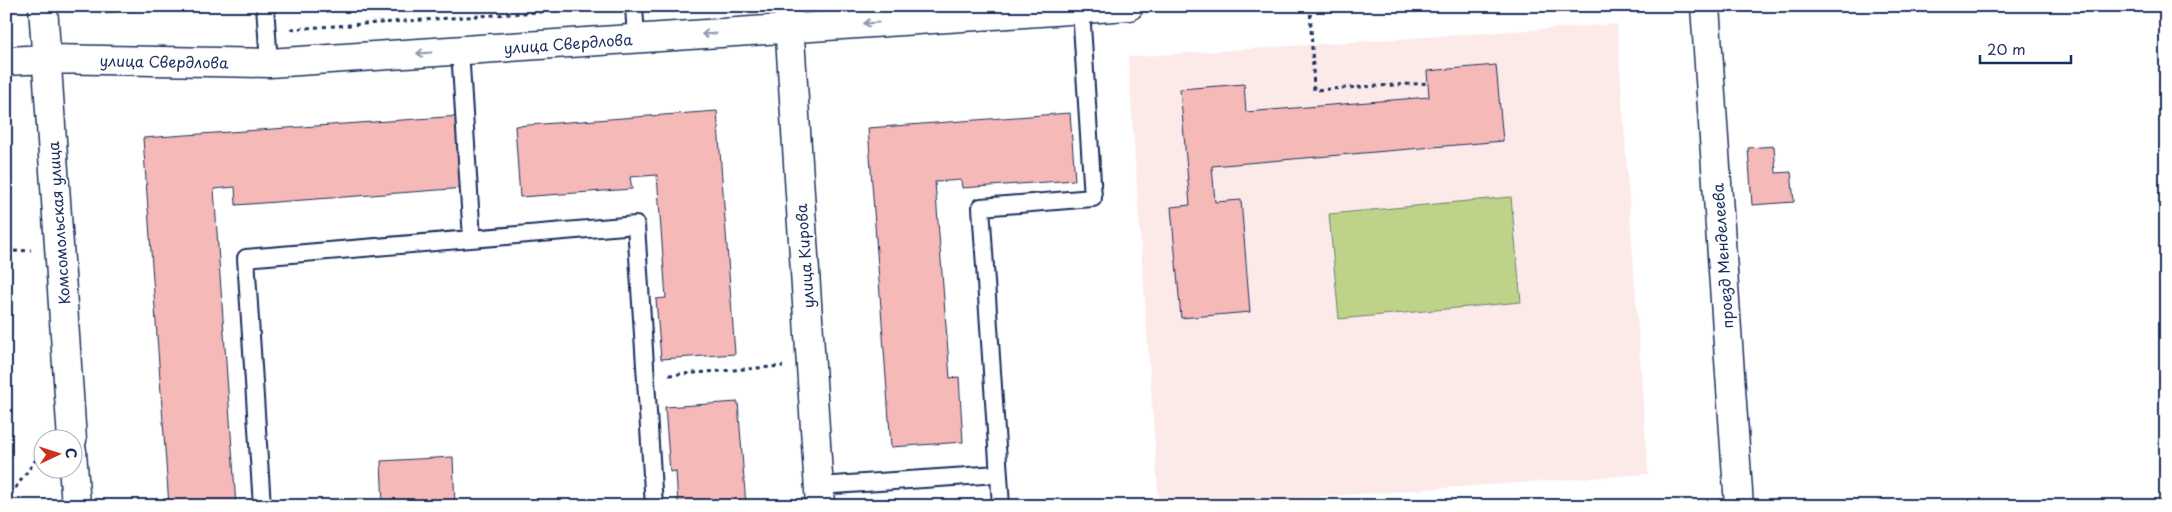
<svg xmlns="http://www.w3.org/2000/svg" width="2172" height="512" viewBox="0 0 2172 512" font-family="'Playpen Sans',sans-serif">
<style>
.built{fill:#fceae9}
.green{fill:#bed389;stroke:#6c8174}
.building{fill:#f5b9b7;stroke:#1b2f5e}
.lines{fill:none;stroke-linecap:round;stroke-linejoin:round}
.lane-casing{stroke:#1b2f5e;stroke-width:20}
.street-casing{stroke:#1b2f5e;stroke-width:31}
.path{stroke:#1b2f5e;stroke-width:3;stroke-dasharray:4 4;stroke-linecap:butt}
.lane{stroke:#fff;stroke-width:16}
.street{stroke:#fff;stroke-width:28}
.oneway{stroke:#8d97ae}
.labels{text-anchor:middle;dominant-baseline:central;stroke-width:4;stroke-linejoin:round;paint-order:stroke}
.street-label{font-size:15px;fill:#1b2f5e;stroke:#fff}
</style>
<rect width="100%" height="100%" fill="#fff"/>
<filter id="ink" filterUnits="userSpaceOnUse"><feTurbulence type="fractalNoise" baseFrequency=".02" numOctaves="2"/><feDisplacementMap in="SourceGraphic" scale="10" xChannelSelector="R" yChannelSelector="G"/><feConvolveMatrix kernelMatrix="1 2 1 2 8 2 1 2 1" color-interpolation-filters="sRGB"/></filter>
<g filter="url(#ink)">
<path class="built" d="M1617 24 1648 474 1184 506H1159L1128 57Z"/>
<path class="green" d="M1511 197 1521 302 1339 319 1329 214Z"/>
<path class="building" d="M99 6H185L100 13Z
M1496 65 1503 141 1212 166 1215 202 1241 200 1250 312 1181 318 1171 207 1190 205 1180 89 1244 84 1246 112 1429 97 1427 71Z
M717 111 735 354 661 359 656 299 666 298 657 175 630 177 632 189 520 197 515 126Z
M1070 113 1075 180 962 188 961 180 935 182 950 378 959 377 963 442 891 447 868 128Z
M460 116 465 188 236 205 235 187 214 189 236 506H169L143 138Z
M1774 146 1776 173 1791 172 1794 202 1752 205 1748 148Z
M738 402 746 506H678L676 471 670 472 665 407Z
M453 457 455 506H383L381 461Z"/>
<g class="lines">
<defs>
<path id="lane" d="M265 6 269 63
M634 6 636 38
M460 50 472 239
M819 486 998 474
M262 506 246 258 636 225 654 506
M1001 506 981 207 1093 198 1081 9"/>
<path id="street" d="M43 6 72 440
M788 6 820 506
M1705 6 1739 506
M6 61 47 59 269 63 1129 6
M72 451 76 506"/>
</defs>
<use href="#lane" class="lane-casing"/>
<use href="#street" class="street-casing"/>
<path class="path" d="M1310 6 1314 90 1428 83
M291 29 611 7
M6 252 31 250
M669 375 783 366
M6 501 42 451"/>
<use href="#lane" class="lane"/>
<use href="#street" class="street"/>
</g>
<defs><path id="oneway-shaft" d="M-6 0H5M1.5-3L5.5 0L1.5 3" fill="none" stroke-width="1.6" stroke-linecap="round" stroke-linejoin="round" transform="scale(1.25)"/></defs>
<g class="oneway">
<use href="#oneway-shaft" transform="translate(871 23) rotate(176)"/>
<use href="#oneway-shaft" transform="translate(709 34) rotate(176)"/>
<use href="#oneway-shaft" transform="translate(424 53) rotate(176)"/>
</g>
</g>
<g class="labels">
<g class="street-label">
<text transform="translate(568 43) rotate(-4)">улица Свердлова</text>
<text transform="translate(164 61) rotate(1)">улица Свердлова</text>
<text transform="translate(58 223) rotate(-94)">Комсомольская улица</text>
<text transform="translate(804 256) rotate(-94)">улица Кирова</text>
<text transform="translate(1722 256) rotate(-94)">проезд Менделеева</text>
</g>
</g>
<rect width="2172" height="512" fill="none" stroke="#fff" stroke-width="25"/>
<rect x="12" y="12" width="2147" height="487" fill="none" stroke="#1b2f5e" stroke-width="2" filter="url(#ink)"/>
<g transform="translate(58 454) rotate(86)"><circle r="24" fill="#ffffff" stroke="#a4acbf"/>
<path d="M0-4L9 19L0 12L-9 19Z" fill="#c8321e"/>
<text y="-8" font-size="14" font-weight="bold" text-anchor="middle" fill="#1b2f5e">С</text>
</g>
<path d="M1980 55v8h91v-8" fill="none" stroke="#1b2f5e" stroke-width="2.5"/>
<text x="1987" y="55" font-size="15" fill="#1b2f5e" stroke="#ffffff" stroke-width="4" paint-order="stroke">20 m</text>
</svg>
